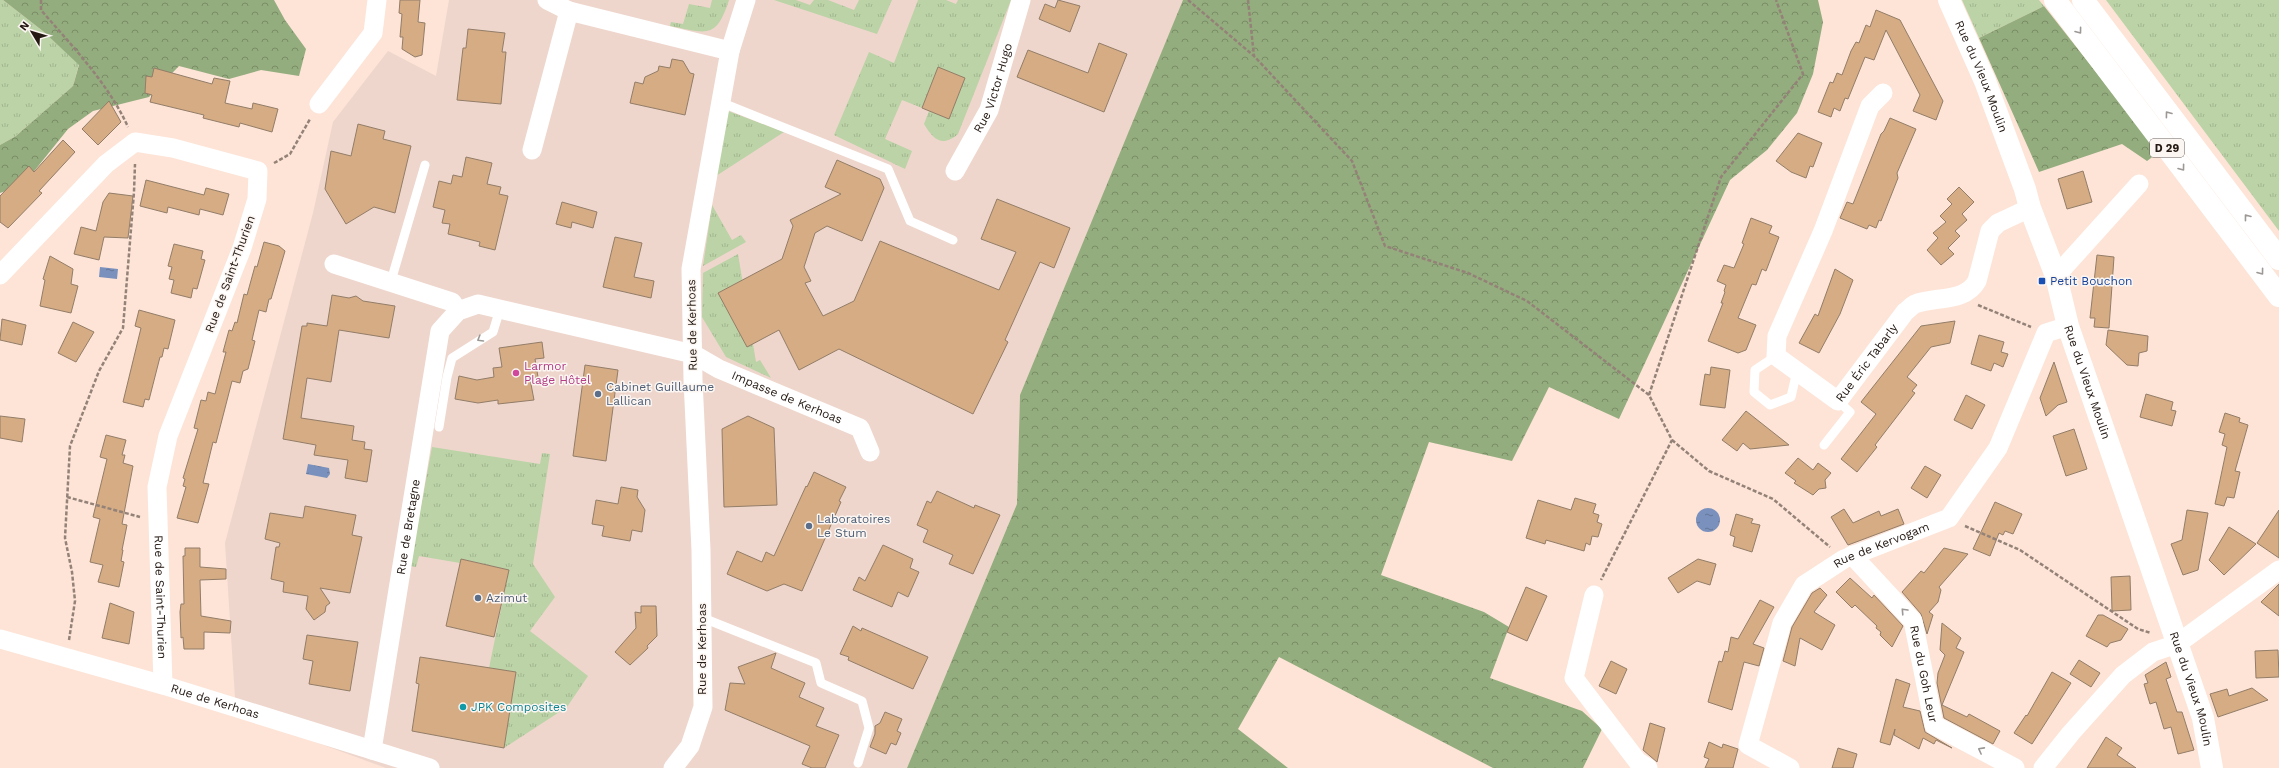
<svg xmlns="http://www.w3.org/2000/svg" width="2279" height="768" viewBox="0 0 2279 768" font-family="'Work Sans',sans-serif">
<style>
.commercial{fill:#eed6cc}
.grass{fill:url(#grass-tufts)}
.forest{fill:url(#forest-crowns)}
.water{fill:url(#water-ripples)}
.building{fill:#d5ac84;stroke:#937d68}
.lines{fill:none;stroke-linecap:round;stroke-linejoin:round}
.path{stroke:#948278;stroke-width:2.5;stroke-dasharray:4 2;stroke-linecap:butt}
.lane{stroke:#fff;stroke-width:9}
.street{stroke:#fff;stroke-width:19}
.secondary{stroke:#fff;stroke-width:22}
.primary{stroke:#fff;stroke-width:22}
.oneway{stroke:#9c9895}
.transit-dot{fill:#1a4fb4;stroke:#fcf6f2;stroke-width:1.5}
.hotel-dot{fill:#d1479c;stroke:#fcf6f2;stroke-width:1.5}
.service-dot{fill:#5c6f8a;stroke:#fcf6f2;stroke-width:1.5}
.culture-dot{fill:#0f9aa8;stroke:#fcf6f2;stroke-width:1.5}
.labels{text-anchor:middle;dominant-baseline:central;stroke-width:3;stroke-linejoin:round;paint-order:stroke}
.shield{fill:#fcf6f2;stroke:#655b56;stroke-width:1}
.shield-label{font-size:11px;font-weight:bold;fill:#241913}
.street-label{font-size:12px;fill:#241913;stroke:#fcf6f2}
.transit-label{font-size:12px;fill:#164399;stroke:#fcf6f2;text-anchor:start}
.hotel-label{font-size:12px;fill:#b23c85;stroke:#fcf6f2;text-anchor:start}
.service-label{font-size:12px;fill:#4e5e75;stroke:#fcf6f2;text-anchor:start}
.culture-label{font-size:12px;fill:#0d838f;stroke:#fcf6f2;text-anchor:start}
</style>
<defs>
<pattern id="grass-tufts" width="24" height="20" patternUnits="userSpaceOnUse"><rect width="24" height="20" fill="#bbd3a6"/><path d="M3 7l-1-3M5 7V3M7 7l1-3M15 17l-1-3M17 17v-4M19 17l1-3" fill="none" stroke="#a1b58e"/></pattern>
<pattern id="forest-crowns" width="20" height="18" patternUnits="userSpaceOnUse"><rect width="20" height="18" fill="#94ad7e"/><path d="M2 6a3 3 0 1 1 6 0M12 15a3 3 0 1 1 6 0" fill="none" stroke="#798c66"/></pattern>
<pattern id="water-ripples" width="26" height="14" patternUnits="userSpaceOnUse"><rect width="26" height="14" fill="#7a91bd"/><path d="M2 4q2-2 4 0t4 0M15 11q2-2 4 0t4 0" fill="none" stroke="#647698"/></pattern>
</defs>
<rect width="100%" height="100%" fill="#fde4d7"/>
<path class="commercial" d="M449 0H1184L1020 395 1017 504 907 768H386L236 713 225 543 313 213 333 122 388 51 436 76Z"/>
<path class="grass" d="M0 0H3L44 32 79 64 73 86 16 136 0 145Z
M712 0H729C716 40 707 33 670 26L671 22 683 24 689 4 710 8Z
M774 0H796L810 5 814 0H828L854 10 859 0H892L877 34Z
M918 0H946L956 4 958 0H1011L958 134C943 147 934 141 924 124L929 111 948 118 938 68 922 108 902 100 885 139 912 151 905 169 834 135 869 52 894 63Z
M1962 0H2039L2044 6 1979 38Z
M2106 0H2279V231Z
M728 111 784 132 716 176Z
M712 205 732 240 741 235 746 242 703 266Z
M738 254 756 362 760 360 771 378 726 357 702 317 703 273Z
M432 447 540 464 542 453 550 454 533 564 555 597 530 631 588 676 567 707 504 748 516 673 489 668 509 570 462 559 460 563 419 556 416 567 410 566Z"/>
<path class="forest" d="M3 0H274L285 20 306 49 299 76 261 70 229 79 179 66 149 97 93 111 68 129 23 185 0 193V145L16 136 73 86 79 65 44 32Z
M1183 0H1818L1823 22 1813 74 1797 113 1767 150 1730 180 1619 419 1549 387 1512 461 1429 442 1381 575 1484 612 1509 627 1490 678 1582 711 1602 729 1583 768H1493L1279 657 1238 729 1288 768H907L1017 504 1020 395Z
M2044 6 2159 152 2147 161 2122 144 2039 172 1979 38Z"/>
<path class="water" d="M100 267 118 269 117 279 99 277Z
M308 464 329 468 330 474 327 478 306 474Z
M1696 520a12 12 0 1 1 24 0a12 12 0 1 1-24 0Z"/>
<path class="building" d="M400 0H420L418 22 425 23 422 55 415 57 402 49 403 37H400L402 14 399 13Z
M1058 0 1080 6 1070 32 1039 19 1045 4 1055 8Z
M1876 10 1900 20 1943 101 1936 120 1913 111 1920 95 1886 30 1874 60 1865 57 1848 99 1845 98 1840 111 1834 108 1831 117 1818 112 1830 82 1833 83 1837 73 1842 75 1851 51 1856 42 1859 43 1866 25 1870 27Z
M468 29 505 33 502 52H506L501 104 457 100 463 48H466Z
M1099 43 1127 54 1104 112 1017 77 1028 50 1088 73Z
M672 59 683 61 690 73 694 74 685 115 630 103 635 82 643 84 645 77 658 71 659 66 670 68Z
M938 67 965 78 949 119 922 108Z
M154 68 212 84 214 78 230 81 225 103 252 109 253 103 278 109 272 132 240 123 239 127 203 118 204 115 150 102 152 95 145 93 146 76 152 77Z
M109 101 121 122 98 145 82 129Z
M1890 118 1916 129 1897 173 1898 178 1881 221 1879 220 1876 228 1869 225 1867 229 1840 218 1847 202 1853 204 1881 134 1884 131Z
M358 124 385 131 383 139 411 146 395 213 374 207 346 224 325 189 331 151 351 156Z
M1798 133 1822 143 1813 167 1810 166 1806 178 1791 172 1776 161Z
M63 140 75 152 39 191 42 193 8 228 0 222V196L29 166 34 172Z
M466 157 492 163 487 184 501 187 499 194 508 196 495 250 479 246 480 242 448 234 450 224 442 223 445 210 433 207 439 181 451 184 453 175 462 177Z
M837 160 880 179 884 188 862 241 827 226 815 233 804 267 811 281 805 283 823 316 854 301 880 241 999 290 1016 252 981 239 997 199 1070 228 1054 268 1040 262 1005 340 1008 342 973 414 839 349 799 370 779 330 747 347 718 293 782 259 793 226 790 220 841 194 825 187Z
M2083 171 2092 202 2067 209 2058 179Z
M146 180 204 195 206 188 229 194 223 215 200 209 199 215 168 207 167 213 140 206Z
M1959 187 1974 202 1962 214 1967 220 1955 231 1960 236 1948 248 1954 254 1941 265 1927 250 1938 238 1933 233 1946 222 1940 216 1952 204 1947 199Z
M109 193 133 196 128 238 104 237 99 260 74 254 81 227 96 231 103 202Z
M562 202 597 212 593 228 572 222 571 228 556 224Z
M1751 218 1772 226 1769 233 1779 237 1766 271 1762 269 1756 285 1752 284 1738 318 1756 325 1746 350 1738 353 1708 341 1723 303H1721L1725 292 1724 291 1726 285 1717 281 1724 265 1734 268 1744 244 1742 243Z
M615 237 642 243 634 277 654 281 651 298 603 287Z
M264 242 279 246 285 251 271 299H269L266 312 259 310 252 340 255 341 248 369 243 371 240 383 232 381 216 443 213 442 203 483 209 484 198 523 177 518 186 487 183 486 185 479 183 478 198 429 194 428 201 400 206 401 208 392 215 394 226 352H223L229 330 232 331 235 322 237 323 244 294 247 295 255 266 257 267Z
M174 244 203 251 201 259 205 260 197 289 193 288 191 298 171 293 174 280 169 279 172 267 168 266Z
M2097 255 2114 257 2109 328 2094 327 2095 318H2090Z
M50 256 73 269 71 284 78 286 71 313 40 306 45 280 43 279Z
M1835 269 1853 280 1840 314 1819 353 1799 343 1815 314 1818 316Z
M332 295 349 298 356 296 363 301 395 306 389 338 339 330 331 382 307 378 301 418 354 426 352 440 365 442 364 449 372 450 367 482 345 478 348 460 314 455 316 445 283 439 302 326H307V323L327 326Z
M139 310 175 320 168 349 164 348 162 357H160L149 400 145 399 143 407 123 402 141 328 135 326Z
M2 319 26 325 22 345 0 340Z
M1955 321 1950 343 1931 347 1907 377 1917 385 1912 391 1915 393 1875 445 1877 447 1857 472 1841 459 1876 414 1861 402 1921 326Z
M73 322 94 332 76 362 58 353Z
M2108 330 2148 336 2147 351 2139 353 2138 366 2127 365 2106 345Z
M1979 335 2004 342 2001 352 2008 354 2003 367 1994 363 1991 371 1971 364Z
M542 342 544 358 535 359 538 377 530 379 534 400 498 404V400L478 403 455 399 459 376 477 380 494 377 493 368 502 367 499 348Z
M2054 362 2067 402 2058 405 2046 416 2040 398Z
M585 365 618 370 606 461 573 456Z
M1711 367 1730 370 1725 408 1700 405 1705 374 1710 375Z
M2146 394 2173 402 2171 410 2176 411 2172 426 2140 417Z
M1966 395 1985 405 1972 429 1954 420Z
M1746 411 1770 430 1789 445 1750 449 1743 443 1737 451 1722 440Z
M2225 413 2240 418 2239 422 2248 425 2235 471 2240 472 2234 498 2227 497 2224 506 2215 504 2227 447 2222 445 2225 434 2219 432Z
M0 416 25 419 22 442 0 438Z
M748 416 774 428 777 505 724 507 722 429Z
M2074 429 2087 469 2066 476 2053 436Z
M106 435 126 440 122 455H125L123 463 133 466 122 524 127 525 122 550H123L121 561 124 562 119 587 98 582 103 565 90 562 100 519 93 517 107 459 100 457Z
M1798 458 1813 470 1818 463 1831 473 1825 480 1826 488 1819 489 1813 495 1794 483 1796 481 1785 473Z
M1925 466 1941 475 1927 498 1911 488Z
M814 472 846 487 839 501 841 502 802 591 784 584 767 591 727 574 737 551 762 562 766 552 774 556 806 486 807 487Z
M621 487 638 490 637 497 645 510 642 532 632 530 630 541 602 536 604 526 592 524 596 500 618 504Z
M937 491 974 508 975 505 1000 515 973 574 949 564 953 555 923 542 928 530 917 525 927 501 931 503Z
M1575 498 1596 504 1593 513 1599 515 1597 522 1602 524 1598 537 1592 536 1590 545 1586 543 1584 551 1546 540 1545 544 1526 538 1538 500 1571 510Z
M1995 502 2022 514 2013 534 2005 531 2003 535 1999 533 1990 556 1973 549Z
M305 506 356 515 352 535 362 537 350 593 320 588 330 603 326 606 325 612 314 620 306 609 308 596 283 592 284 582 271 579 276 547H279L280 543 265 539 270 513 303 518Z
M1844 509 1853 523 1879 511 1881 516 1898 509 1904 524 1848 545 1831 517Z
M2187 510 2208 513 2198 570 2183 575 2171 544 2182 540Z
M2279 510V558L2257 543Z
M1736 514 1753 519 1751 523 1760 525 1752 552 1733 546 1735 537 1730 535Z
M2229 527 2256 544 2224 575 2209 560Z
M883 545 913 559 910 568 919 572 908 597 898 592 892 607 853 590 859 577 865 581Z
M185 548H200V567L226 569V579L200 580 201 616 231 621 230 633 204 632V649H184L183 637 181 638 180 612 181 604H184L183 556H185Z
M1944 548 1968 554 1939 587 1941 590 1938 602 1929 612 1933 615 1927 634 1921 614 1902 592 1921 571 1924 573Z
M461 559 509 570 494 637 446 626Z
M1698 559 1716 564 1710 585 1697 581 1678 593 1668 578Z
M2130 576 2131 610 2112 611 2111 577Z
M1850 578 1872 598 1874 595 1903 626 1892 647 1880 635 1881 632 1876 628 1877 626 1855 605 1852 608 1836 592Z
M2279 584V616L2261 602Z
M1526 587 1547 596 1527 641 1507 632Z
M1820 588 1827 595 1814 612 1835 625 1822 650 1800 638 1795 666 1783 661 1792 627 1812 593Z
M1760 600 1774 607 1753 644 1764 648 1759 666 1744 662 1732 710 1708 702 1719 661 1722 662 1725 651 1728 652 1731 637 1738 639Z
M110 603 134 612 129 644 102 638Z
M641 606H656L657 636 647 646 648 648 630 665 615 652 636 628 635 612 641 613Z
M2098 615H2103L2128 629 2121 640 2110 643 2107 647 2086 636Z
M1942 623 1961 638 1956 648 1964 652 1942 705 1967 717 1969 714 2000 731 1993 744 1944 718 1937 683 1938 673 1945 655 1940 650Z
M853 626 861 631 862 628 928 657 913 689 848 660 849 657 840 654Z
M307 635 358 642 350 691 309 684 313 661 303 659Z
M2278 650 2279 677 2256 678 2255 651Z
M776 653 771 668 805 683 799 697 824 708 816 726 839 735 825 768H812L802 764 810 746 725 710 730 683 745 684 738 667Z
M420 657 516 672 504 748 412 731 419 684 416 683Z
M2079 660 2100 673 2091 687 2070 674Z
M1611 661 1627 669 1616 694 1599 686Z
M2166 662 2171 677 2166 679 2177 712H2182L2194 750 2178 754 2171 727 2164 729 2156 702 2150 704 2144 684 2148 683 2145 675Z
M2052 672 2071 683 2032 744 2014 733 2026 715 2027 716Z
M1896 679 1910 684 1903 707 1920 711 1925 732 1952 748 1936 740 1934 744 1923 738 1919 749 1894 735 1895 729 1890 745 1880 742Z
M2252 688 2268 700 2218 717 2210 694 2227 689 2229 696Z
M885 712 902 719 897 731 901 733 896 745 891 743 886 754 870 747 875 734V726L880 723Z
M1650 723 1665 728 1657 762 1643 750Z
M2106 737 2122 748 2117 755 2136 768H2087Z
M1709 742 1722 748 1723 744 1738 749 1733 768H1705L1709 759 1704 757Z
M1838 748 1857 754 1853 768H1832Z"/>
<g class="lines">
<path class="path" d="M41 0V10C72 46 108 83 128 127
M1188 0 1254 56 1352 161 1385 246 1468 273 1527 301 1649 395 1672 440 1601 580
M1248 0 1254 56
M274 163 290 154 310 119
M1978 305 2031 327
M1649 395 1721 177 1803 74 1776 0
M1672 440 1709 471 1773 499 1830 547
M67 497 140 517
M1965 526 2020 550 2138 629 2151 633
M69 640 75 601 72 572 65 538 70 446 99 371 123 328 134 192 135 164"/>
<path class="lane" d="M720 102 888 169 910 221 953 240
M391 281 425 165
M1776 356 1755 370 1754 392 1770 405 1791 397 1797 371
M439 427 447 377 452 358 493 332 500 309
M1824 445 1850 412 1838 401
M703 618 816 663 821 683 862 701 869 728 858 763"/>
<g class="street">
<path d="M547 0 569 11"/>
<path id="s1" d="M1883 93 1870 106 1823 231 1777 336 1776 356 1838 401 1905 312C1908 310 1911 306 1915 304 1935 296 1965 303 1977 281L1990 231 1998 223 2030 208"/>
<path d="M319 104 373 33 377 0"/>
<path d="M532 150 569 11 730 51"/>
<path id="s2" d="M955 171 989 110 1021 0"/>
<path d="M334 264 452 302 458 311"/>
<path id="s3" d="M0 275 106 164 135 142 173 148 258 171 257 199 242 248 168 436 157 487 163 685"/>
<path d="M2056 276 2139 184"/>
<path id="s4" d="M1852 555 1913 621 1934 725 2015 768"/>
<path d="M1594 595 1574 678 1638 762 1648 768"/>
<path id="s5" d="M0 639 163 685 430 768"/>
<path id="s6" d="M372 750 440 331 458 311 478 304 693 354 719 369 860 428 870 452"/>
<path d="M673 768 690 746 703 707 701 550 693 380 691 269 730 51 746 0"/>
<path id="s7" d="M1790 768 1748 745 1782 623 1804 585 1844 559 1949 518 1998 448 2046 333 2068 326"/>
<path d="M2043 768 2071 733 2123 675 2153 652 2177 644 2279 570"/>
</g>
<path class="secondary" id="s8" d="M1949 0 1985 81 2025 189 2030 208 2056 276 2068 326 2203 718 2212 768"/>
<path class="primary" d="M2055 0 2279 296
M2083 0 2279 259"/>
</g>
<defs><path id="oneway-chevron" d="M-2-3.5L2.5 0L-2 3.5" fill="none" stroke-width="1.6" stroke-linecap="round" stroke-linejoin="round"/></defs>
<g class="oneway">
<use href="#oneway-chevron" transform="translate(2079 31) rotate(53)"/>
<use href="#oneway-chevron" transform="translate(2168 114) rotate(-127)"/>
<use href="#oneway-chevron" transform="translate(2182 168) rotate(53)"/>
<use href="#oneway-chevron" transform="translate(2247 217) rotate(-128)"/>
<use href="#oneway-chevron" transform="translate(2261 272) rotate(53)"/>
<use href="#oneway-chevron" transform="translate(480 339) rotate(149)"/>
<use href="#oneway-chevron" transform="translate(1904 611) rotate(-133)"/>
<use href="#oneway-chevron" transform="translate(1981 750) rotate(-152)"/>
</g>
<rect class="transit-dot" x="2038" y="277" width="8" height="8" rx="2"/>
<circle class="hotel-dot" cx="516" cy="373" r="4"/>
<g class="service-dot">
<circle cx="598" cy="394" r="4"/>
<circle cx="809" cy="526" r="4"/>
<circle cx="478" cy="598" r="4"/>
</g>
<circle class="culture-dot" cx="463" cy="707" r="4"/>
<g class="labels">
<rect class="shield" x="2150" y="139" width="34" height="18" rx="3"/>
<g class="shield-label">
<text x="2167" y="148">D 29</text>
</g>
<g class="street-label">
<text stroke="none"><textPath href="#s8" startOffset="83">Rue du Vieux Moulin</textPath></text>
<text stroke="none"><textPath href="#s2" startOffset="92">Rue Victor Hugo</textPath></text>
<text transform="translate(230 274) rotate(-70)">Rue de Saint-Thurien</text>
<text transform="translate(692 325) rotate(-91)">Rue de Kerhoas</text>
<text stroke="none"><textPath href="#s1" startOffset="411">Rue Éric Tabarly</textPath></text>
<text stroke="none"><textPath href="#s8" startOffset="407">Rue du Vieux Moulin</textPath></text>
<text stroke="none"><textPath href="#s6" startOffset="797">Impasse de Kerhoas</textPath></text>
<text stroke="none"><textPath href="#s6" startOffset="226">Rue de Bretagne</textPath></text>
<text stroke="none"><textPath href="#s7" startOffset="306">Rue de Kervogam</textPath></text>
<text stroke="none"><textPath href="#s3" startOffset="760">Rue de Saint-Thurien</textPath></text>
<text transform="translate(702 649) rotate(-90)">Rue de Kerhoas</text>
<text stroke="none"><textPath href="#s4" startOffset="144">Rue du Goh Leur</textPath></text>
<text stroke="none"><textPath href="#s8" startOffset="731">Rue du Vieux Moulin</textPath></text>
<text stroke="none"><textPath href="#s5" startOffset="224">Rue de Kerhoas</textPath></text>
</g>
<g class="transit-label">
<text x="2050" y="281">Petit Bouchon</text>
</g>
<g class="hotel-label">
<text x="524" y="366">Larmor<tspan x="524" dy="14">Plage Hôtel</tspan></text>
</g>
<g class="service-label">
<text x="606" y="387">Cabinet Guillaume<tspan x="606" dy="14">Lallican</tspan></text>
<text x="817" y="519">Laboratoires<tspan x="817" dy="14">Le Stum</tspan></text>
<text x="486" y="598">Azimut</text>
</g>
<g class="culture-label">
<text x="471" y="707">JPK Composites</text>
</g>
</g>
<g transform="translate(32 32) rotate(308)" stroke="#fcf6f2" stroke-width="3" paint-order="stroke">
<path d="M0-3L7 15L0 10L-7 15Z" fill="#241913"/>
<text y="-6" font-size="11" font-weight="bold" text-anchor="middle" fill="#241913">N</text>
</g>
</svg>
